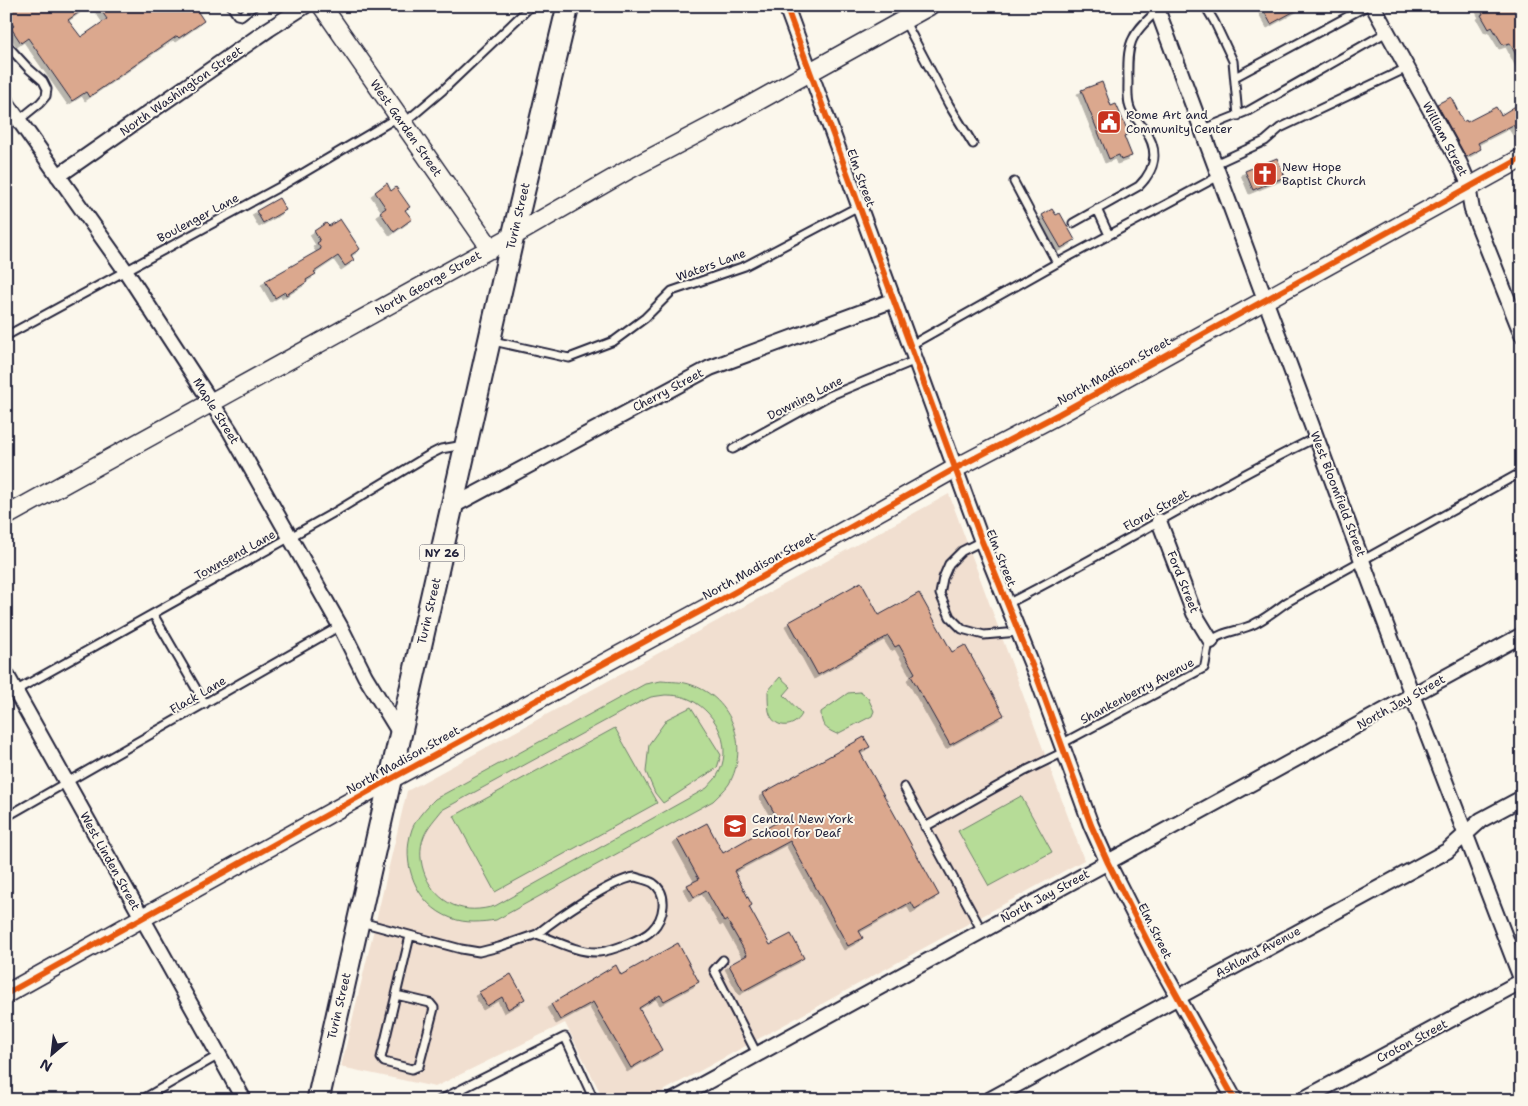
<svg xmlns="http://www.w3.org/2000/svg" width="1528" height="1106" viewBox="0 0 1528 1106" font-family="'Shantell Sans',sans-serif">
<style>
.built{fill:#f1dfd0}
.green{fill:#b6dc97;stroke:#6c7f69;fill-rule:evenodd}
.building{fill:#dba88e;stroke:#22223b;filter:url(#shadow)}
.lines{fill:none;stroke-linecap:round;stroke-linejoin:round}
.service-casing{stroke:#22223b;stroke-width:11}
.minor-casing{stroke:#22223b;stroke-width:18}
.tertiary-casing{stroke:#22223b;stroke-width:21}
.primary-casing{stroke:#22223b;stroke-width:25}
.service{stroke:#fbf7ec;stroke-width:7}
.minor{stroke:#fbf7ec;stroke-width:14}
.tertiary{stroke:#fbf7ec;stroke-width:18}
.primary{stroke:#fbf7ec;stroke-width:21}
.cycleway-casing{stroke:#fbf7ec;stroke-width:9}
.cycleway{stroke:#e8590c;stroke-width:6}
.labels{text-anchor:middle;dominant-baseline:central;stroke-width:4;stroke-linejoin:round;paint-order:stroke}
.shield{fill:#fbf7ec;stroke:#636270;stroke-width:1}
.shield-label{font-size:11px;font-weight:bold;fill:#22223b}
.street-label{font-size:12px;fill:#22223b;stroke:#fbf7ec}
.poi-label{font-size:12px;fill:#22223b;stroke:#fbf7ec;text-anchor:start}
</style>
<defs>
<filter id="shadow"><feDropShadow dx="-4" dy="4" stdDeviation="0" flood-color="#0004"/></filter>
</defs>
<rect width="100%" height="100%" fill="#fbf7ec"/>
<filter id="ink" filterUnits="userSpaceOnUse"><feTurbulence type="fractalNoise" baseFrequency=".02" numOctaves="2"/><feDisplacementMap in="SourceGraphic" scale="10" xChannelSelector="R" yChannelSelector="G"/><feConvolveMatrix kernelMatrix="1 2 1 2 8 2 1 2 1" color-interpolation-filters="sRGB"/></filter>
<g filter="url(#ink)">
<path class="built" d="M949 494 1084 860 647 1100H604L565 1023 435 1087 341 1067 407 791Z"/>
<path class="green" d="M780 677 791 687 784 695 802 714C794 730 773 729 769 711 768 705 768 697 768 691Z
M661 681C671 682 682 681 692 685 732 698 750 747 729 784 725 790 718 796 713 801L496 920C482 922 466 924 451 918 416 905 400 863 412 829 417 817 426 808 435 799L645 684ZM665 695C674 695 683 696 691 700 718 714 734 749 717 776 715 780 710 784 707 788L495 906C480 910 467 911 453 905 428 894 414 861 424 836 428 826 436 818 442 810L638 703 651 697Z
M860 692 868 698 874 711 872 716 837 734C825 729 821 725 821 712L848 693Z
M691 707 721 755 717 768 663 803 655 793 646 772 649 744 667 719Z
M615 728 657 803 495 892 454 816Z
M1021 796 1052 852 989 886 958 831Z"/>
<path class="building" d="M6 6H88L68 20 81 37 107 19 98 6H194L204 21 179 38 177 36 89 97 86 92 72 101 28 38 21 43 11 28 14 26 6 16Z
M1261 6H1304L1271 24Z
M1479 6H1512L1522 22V67L1510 43 1503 45 1492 27 1489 29 1481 15 1483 14Z
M1102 82 1111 106 1116 104 1129 134 1124 136 1132 156 1121 160 1119 155 1109 159 1081 90Z
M1451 97 1463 122 1466 120 1467 122 1496 107 1501 115 1522 102V139L1513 125 1478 143 1481 149 1466 157 1437 104Z
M1277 158 1285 177 1253 190 1245 171Z
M387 183 391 191 396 187 410 207 405 210 412 219 394 232 380 212 386 208 375 192Z
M279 198 286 210 263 223 256 211Z
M1052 209 1056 215 1060 213 1075 240 1061 248 1042 215Z
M340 219 360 249 351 255 354 260 345 266 338 256 314 272 316 274 306 280 307 282 286 295 285 292 275 298 265 281 321 249 317 243 320 241 314 231 326 223 329 226Z
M861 582 879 615 919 593 952 652 965 645 1004 715 950 745 911 676 915 673 899 645 895 647 888 636 818 675 789 622Z
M864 737 870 747 860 752 939 895 915 909 911 902 859 931 863 938 848 946 790 841 734 871 752 905 749 907 770 945 791 934 804 958 743 991 729 965 747 955 727 920 724 922 706 890 694 897 687 885 699 879 677 839 707 823 723 853 779 821 763 793Z
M678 943 699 982 664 1001 660 995 639 1008 662 1050 631 1068 593 1002 560 1020 551 1004 616 965 621 975Z
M511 974 525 999 508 1009 502 997 487 1006 479 992Z"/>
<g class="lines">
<defs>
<path id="service" d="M231 6 237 15 241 16 254 6
M1205 6 1214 21 1233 61 1238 116
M904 20 949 105 973 144
M6 44 28 68 43 81 47 89 46 96 40 103 19 120
M1235 77 1367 6
M403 124 443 90 531 6
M1203 129 1248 111 1387 32
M1215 164 1265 141 1280 128 1299 119 1407 68
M1014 182 1057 263
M1097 209 1109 235
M1073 223 1139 186C1156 169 1159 150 1145 130 1140 123 1133 117 1130 108 1127 100 1128 90 1128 81 1127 44 1129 36 1157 11
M6 336 283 185 398 117
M493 341 569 358 614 341 645 318 672 291 745 266 859 206
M911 345 1057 263 1219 176
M733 449 829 396 916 360
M982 541 962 551 949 564 943 578 940 594 950 617 962 629 984 635 1018 632
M1007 604C1112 551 1211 488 1317 437
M153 614 205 704
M6 696 335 512 429 455 441 449 464 445
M1061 744 1204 668C1207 661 1206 646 1211 641 1222 631 1241 631 1254 624 1266 618 1276 610 1287 602L1522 472
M904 787 982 931
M6 817 340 626
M925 827 1025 771 1064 752
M635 877C641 879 648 880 653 883 669 894 664 918 652 930 644 939 611 951 599 952 578 953 556 941 537 934 557 918 611 880 635 877Z
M361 922 461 949 479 952 499 947 537 934
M723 960 714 970 757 1054
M396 995 430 1003 434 1008 419 1066 412 1069 384 1062 381 1058 410 936
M141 1100 219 1055
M440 1100 565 1037 594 1100"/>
<path id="minor" d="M786 6 981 539 1038 680 1091 825 1108 863 1154 954 1235 1100
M1156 6 1412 695 1522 981
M1373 6 1460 164 1467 180 1472 210 1522 335
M6 102 125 270 230 431 340 626 365 676 401 735
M58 176 269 29 305 6
M453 506 710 368 894 300
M1159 521 1194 613 1211 641
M6 674 244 1100
M674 1100 1522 635
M989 1100 1447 851 1481 820 1522 798
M1302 1100 1522 981"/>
<path id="tertiary" d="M322 6 491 249
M6 516 513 236 628 170 729 117 929 6
M6 994 391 779 710 606 956 468 1059 414 1522 158"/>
<path id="primary" d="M318 1100 513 236 568 6"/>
</defs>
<use href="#service" class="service-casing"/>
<use href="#minor" class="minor-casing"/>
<use href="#tertiary" class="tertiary-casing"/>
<use href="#primary" class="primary-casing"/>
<use href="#service" class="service"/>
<use href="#minor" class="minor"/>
<use href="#tertiary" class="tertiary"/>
<use href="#primary" class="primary"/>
<defs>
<path id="cycleway" d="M786 6 981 539 1038 680 1091 825 1108 863 1154 954 1235 1100
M6 994 391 779 710 606 956 468 1059 414 1522 158"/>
</defs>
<use href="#cycleway" class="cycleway-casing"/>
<use href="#cycleway" class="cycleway"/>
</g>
</g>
<defs>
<symbol id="civic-square" viewBox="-11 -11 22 22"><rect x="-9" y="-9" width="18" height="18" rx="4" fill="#c8321e" stroke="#fbf7ec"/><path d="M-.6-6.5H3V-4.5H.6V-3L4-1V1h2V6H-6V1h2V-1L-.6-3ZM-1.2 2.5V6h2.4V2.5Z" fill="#fff"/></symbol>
<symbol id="church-square" viewBox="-11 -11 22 22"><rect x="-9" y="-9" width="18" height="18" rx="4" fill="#c8321e" stroke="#fbf7ec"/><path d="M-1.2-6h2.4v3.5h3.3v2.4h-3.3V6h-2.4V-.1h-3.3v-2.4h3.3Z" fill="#fff"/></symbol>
<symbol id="school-square" viewBox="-11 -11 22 22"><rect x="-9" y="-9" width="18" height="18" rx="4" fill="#c8321e" stroke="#fbf7ec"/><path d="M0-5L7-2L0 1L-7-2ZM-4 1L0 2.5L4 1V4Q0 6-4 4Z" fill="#fff"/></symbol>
</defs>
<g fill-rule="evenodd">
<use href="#civic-square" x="1095" y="108" width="28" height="28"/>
<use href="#church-square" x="1251" y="160" width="28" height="28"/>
<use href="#school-square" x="721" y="812" width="28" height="28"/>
</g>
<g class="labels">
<rect class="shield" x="419.5" y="544.5" width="45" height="17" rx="4"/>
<g class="shield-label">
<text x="442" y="553">NY 26</text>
</g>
<g class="street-label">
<text transform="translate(181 91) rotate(-35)">North Washington Street</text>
<text transform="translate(406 128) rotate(55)">West Garden Street</text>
<text transform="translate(1445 139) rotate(62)">William Street</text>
<text transform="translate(861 178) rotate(70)">Elm Street</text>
<text transform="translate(518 216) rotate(-77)">Turin Street</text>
<text transform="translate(198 218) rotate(-28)">Boulenger Lane</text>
<text transform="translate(711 265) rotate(-20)">Waters Lane</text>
<text transform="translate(428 283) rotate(-29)">North George Street</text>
<text transform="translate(1114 371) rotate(-29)">North Madison Street</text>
<text transform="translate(668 390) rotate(-28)">Cherry Street</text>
<text transform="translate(805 398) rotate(-27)">Downing Lane</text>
<text transform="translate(216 411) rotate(58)">Maple Street</text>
<text transform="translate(1338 494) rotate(69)">West Bloomfield Street</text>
<text transform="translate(1156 510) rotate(-29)">Floral Street</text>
<text transform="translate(235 555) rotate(-29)">Townsend Lane</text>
<text transform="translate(1001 558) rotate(68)">Elm Street</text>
<text transform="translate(759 566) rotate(-29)">North Madison Street</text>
<text transform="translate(1183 582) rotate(68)">Ford Street</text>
<text transform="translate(429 611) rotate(-77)">Turin Street</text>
<text transform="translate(1137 691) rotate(-28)">Shankenberry Avenue</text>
<text transform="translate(198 695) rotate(-30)">Flack Lane</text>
<text transform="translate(1401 702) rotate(-29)">North Jay Street</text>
<text transform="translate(403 760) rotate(-29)">North Madison Street</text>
<text transform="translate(110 861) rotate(61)">West Linden Street</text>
<text transform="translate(1045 896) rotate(-28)">North Jay Street</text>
<text transform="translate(1155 931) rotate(63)">Elm Street</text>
<text transform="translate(1258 952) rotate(-28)">Ashland Avenue</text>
<text transform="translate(339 1006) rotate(-77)">Turin Street</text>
<text transform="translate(1412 1041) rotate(-28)">Croton Street</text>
</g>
<g class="poi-label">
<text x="1126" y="115">Rome Art and<tspan x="1126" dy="14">Community Center</tspan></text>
<text x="1282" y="167">New Hope<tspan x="1282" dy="14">Baptist Church</tspan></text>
<text x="752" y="819">Central New York<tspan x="752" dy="14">School for Deaf</tspan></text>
</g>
</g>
<rect width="1528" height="1106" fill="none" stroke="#fbf7ec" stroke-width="25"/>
<rect x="12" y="12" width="1503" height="1081" fill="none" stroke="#22223b" stroke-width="2" filter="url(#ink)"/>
<g transform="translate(52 1054) rotate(208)" stroke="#fbf7ec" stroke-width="4" paint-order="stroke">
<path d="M0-4L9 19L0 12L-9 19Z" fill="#22223b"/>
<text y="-8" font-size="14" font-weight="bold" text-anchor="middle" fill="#22223b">N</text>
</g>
</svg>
